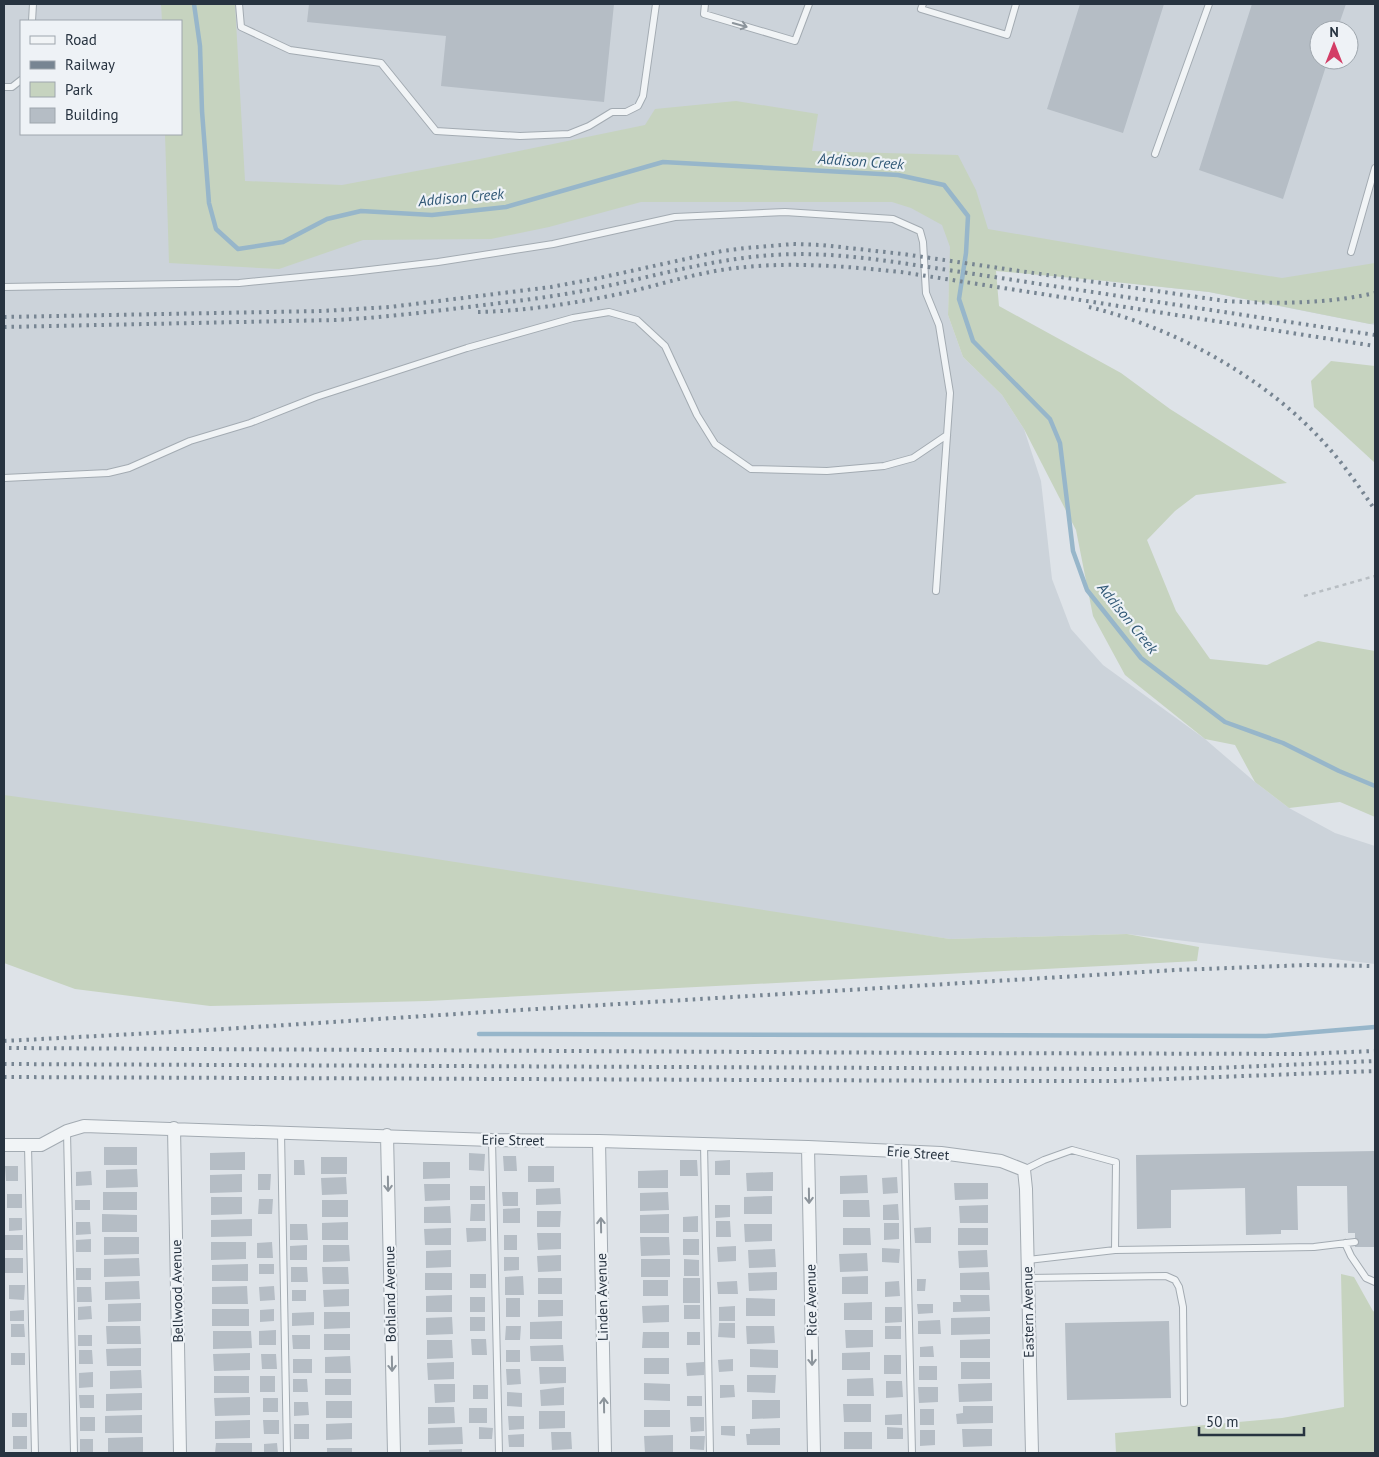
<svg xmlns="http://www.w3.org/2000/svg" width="1379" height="1457" viewBox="0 0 1379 1457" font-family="'PT Sans',sans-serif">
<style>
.built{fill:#ccd3da;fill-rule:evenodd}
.green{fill:#c6d3bf}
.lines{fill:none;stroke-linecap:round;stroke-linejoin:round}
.stream{stroke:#97b6ca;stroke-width:4.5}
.building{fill:#b5bdc5}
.service-casing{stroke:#a3abb2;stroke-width:8}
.minor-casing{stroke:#a3abb2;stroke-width:14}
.path{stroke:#b8bec3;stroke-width:2.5;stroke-dasharray:4 4;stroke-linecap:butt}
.service{stroke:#f1f4f6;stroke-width:6}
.minor{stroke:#f1f4f6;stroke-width:12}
.rail{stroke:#778592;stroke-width:4;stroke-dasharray:2.5 5;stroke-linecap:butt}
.oneway{stroke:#8c949b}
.labels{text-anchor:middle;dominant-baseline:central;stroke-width:4.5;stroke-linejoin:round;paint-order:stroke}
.street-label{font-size:14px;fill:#273340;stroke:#eef2f6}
.water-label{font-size:15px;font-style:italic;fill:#2f5775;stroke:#eef2f6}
</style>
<rect width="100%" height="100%" fill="#dee3e8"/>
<path class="built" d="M4 4H1375V325L1209 292 1106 281 950 257 948 315 963 357 1002 395 1024 429 1041 481 1052 579 1071 629 1103 665 1205 739 1255 782 1289 808 1335 833 1375 846V964L1127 934 950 939 4 803ZM21 21H181V134H21ZM1319 30H1349V60H1319Z"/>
<path class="green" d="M161 4H235L245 181 342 185 480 159 645 125 655 109 736 101 818 114 812 151 958 155 976 190 988 229 1156 258 1282 278 1375 263V323L1370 324 1209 292 1106 281 996 271 999 306 1121 373 1170 409 1287 483 1196 495 1175 511 1147 540 1176 611 1210 659 1267 665 1318 641 1375 651V817L1340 802 1289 808 1255 782 1235 745 1205 739 1125 675 1093 616 1076 530 1024 429 1002 395 963 357 948 315 950 247 942 225 911 208 892 202H641L549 227 491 239 363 240 279 269 169 263 165 134H181V21H162Z
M1331 361 1375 366V463L1314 407 1311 381Z
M4 795 198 822 950 939 1127 934 1199 947 1197 961 428 1001 210 1006 75 989 4 963Z
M1341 1274 1354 1277 1373 1311 1375 1312V1453H1116L1115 1433 1282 1418 1344 1407Z"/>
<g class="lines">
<path class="stream" d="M194 4 200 46 202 111 209 203 216 229 238 249 283 242 327 219 361 211 432 215 506 207 663 162 898 175 944 185 968 216 966 253 959 299 973 341 1050 419 1060 443 1073 551 1087 590 1141 658 1225 722 1283 743 1339 771 1375 786
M479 1034 1266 1036 1375 1027"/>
</g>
<path class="building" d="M309 4H614L604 102 441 86 446 36 307 22Z
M1080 4H1164L1123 133 1047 109Z
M1252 4H1346L1337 30H1319V60H1328L1283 199 1199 170Z
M104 1147H137V1165H104Z
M1375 1151V1247H1355V1233H1348L1347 1186H1297L1298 1230H1281V1234L1246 1235 1245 1188 1171 1190V1228L1137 1229 1136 1155Z
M245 1152V1170H210V1153Z
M469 1153 485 1154 484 1171 469 1170Z
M503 1156H516L517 1171H504Z
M321 1157H347V1174H321Z
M294 1160H304L305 1175H294Z
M680 1160H697L698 1176H680Z
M730 1160V1175H715V1161Z
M423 1162H450V1178L423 1179Z
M5 1166H18V1181H6Z
M528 1166H554V1182H528Z
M137 1169 138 1187 106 1188V1170Z
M668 1170V1188H638V1171Z
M91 1171 92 1185 76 1186V1172Z
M773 1172V1191H747L746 1173Z
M242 1174V1192L210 1193V1175Z
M258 1174H271L270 1190H258Z
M867 1175 868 1193 840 1194V1176Z
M346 1177 347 1194 322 1195 321 1178Z
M897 1177 898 1193 883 1194 882 1178Z
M954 1183H988V1199L955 1200Z
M424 1184H450V1200L425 1201Z
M470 1186H485V1200H470Z
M560 1188 561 1204 536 1205V1189Z
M103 1192H137V1210H103Z
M502 1192H518V1206H503Z
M668 1192 669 1210 640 1211V1193Z
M7 1194H22V1208H7Z
M772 1196V1214H744V1197Z
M211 1197H242V1214L211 1215Z
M259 1199H273L272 1214H258Z
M75 1200H90V1210H75Z
M322 1200H348V1217H322Z
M843 1200H869L870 1217H843Z
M471 1204H485V1221H470Z
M898 1204 899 1220H883V1205Z
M715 1205H730V1217L715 1218Z
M988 1205V1223H960L959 1206Z
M450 1206 451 1223H424V1207Z
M520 1208V1223H503V1209Z
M537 1211H561L560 1227H537Z
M102 1214 137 1215V1232H102Z
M669 1214V1233H640V1215Z
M698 1216V1232H683V1217Z
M9 1218H22V1230L9 1231Z
M252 1219V1236L211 1237V1220Z
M716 1221H730L731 1237H716Z
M76 1222H90L91 1234 76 1235Z
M348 1222V1240H322V1223Z
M884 1223H899V1239L884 1240Z
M290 1224H307L308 1240H290Z
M744 1224H772V1241L745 1242Z
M931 1227V1243H915L914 1228Z
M451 1228V1245H425L424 1229Z
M466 1228H486V1241L467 1242Z
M843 1228H870L871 1245H843Z
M958 1228H988V1245H958Z
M537 1233H561V1249L538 1250Z
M4 1235H23V1250H4Z
M504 1235H517V1250H504Z
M104 1237H139V1254L104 1255Z
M640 1237H669L670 1255 641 1256Z
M91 1239V1252H76V1240Z
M683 1239H699V1255H683Z
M211 1242H246V1259L211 1260Z
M272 1242 273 1258H257V1243Z
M307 1245V1260H290V1246Z
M323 1245H349L350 1261 323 1262Z
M736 1246V1261L718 1262 717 1247Z
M882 1248 900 1249 899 1263 882 1262Z
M775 1249 776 1267 749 1268 748 1250Z
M451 1250V1267L426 1268V1251Z
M987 1250 988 1267 959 1268 958 1251Z
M867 1253 868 1271 840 1272 839 1254Z
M561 1255V1271L538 1272 537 1256Z
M504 1257H519V1270L504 1271Z
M5 1258H23V1273H5Z
M139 1258 140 1276 104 1277V1259Z
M641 1259H670V1277H641Z
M684 1259 699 1260V1276H684Z
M248 1264V1281H212V1265Z
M259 1264H274V1274H259Z
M291 1267H307L308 1282H291Z
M322 1267H348L349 1284H323Z
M76 1268H91V1280H76Z
M777 1272V1290L749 1291 748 1273Z
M989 1272 990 1290H960V1273Z
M425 1273H452V1290H425Z
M470 1274H486V1288H470Z
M523 1276 524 1295H505V1277Z
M868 1276V1294H842V1277Z
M538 1278H562V1294H538Z
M683 1278H700V1303H683Z
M917 1279H926L925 1291H917Z
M643 1280H668V1296H643Z
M139 1281 140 1299 105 1300V1282Z
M737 1281 738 1294H718L717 1282Z
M899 1281 900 1296 885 1297V1282Z
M9 1285H25L24 1300 9 1299Z
M247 1286 248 1304H212V1287Z
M274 1286 275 1300 260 1301 259 1287Z
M77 1287H91L92 1302H77Z
M349 1289V1306L324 1307 323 1290Z
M292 1290H306V1301H292Z
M452 1295V1312H426V1296Z
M960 1295H989L990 1311 953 1312V1302H961Z
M470 1297H485V1312H470Z
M506 1298H520V1317H506Z
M746 1298 775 1299V1316H746Z
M538 1300H563V1316L538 1317Z
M872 1302V1320H844V1303Z
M141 1303V1321L108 1322V1304Z
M917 1304H933V1313L918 1314Z
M669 1305V1322L643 1323 642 1306Z
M684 1305H700V1319H684Z
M91 1306 92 1319 78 1320V1307Z
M735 1306V1321H719V1307Z
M885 1307H902V1322L885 1323Z
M212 1309H249V1326H212Z
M274 1309V1321L260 1322V1310Z
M24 1310V1321H10V1311Z
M314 1312V1325L292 1326V1313Z
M324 1312H350V1328L324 1329Z
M452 1317 453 1334 426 1335V1318Z
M470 1317H485V1331H470Z
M990 1317V1334L951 1335V1318Z
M940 1320 941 1334H918V1321Z
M562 1321V1339H530V1322Z
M1169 1321 1171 1398 1067 1400 1065 1323Z
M719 1323H735V1338L718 1337Z
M11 1324H24L25 1337H11Z
M106 1326H140L141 1344H107Z
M506 1326H521L520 1340H505Z
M746 1326H774L775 1343 747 1344Z
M885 1326H901V1339H885Z
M276 1330V1345H259V1331Z
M845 1330H873V1347L846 1348Z
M213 1331H251L252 1348 213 1349Z
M643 1332H669V1348H642Z
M687 1332H700V1345H687Z
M324 1334H350V1350H324Z
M78 1335H92V1346H78Z
M292 1335H310V1349H293Z
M471 1339H486L487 1355H472Z
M990 1339V1358H960V1340Z
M427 1340H452L453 1358 427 1359Z
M563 1345 564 1361H531L530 1346Z
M933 1346 934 1357H920V1347Z
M141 1348V1366H107L106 1349Z
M750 1349 778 1350V1368L750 1367Z
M79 1350H92L93 1364H79Z
M506 1350H520V1362H506Z
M870 1352V1370H842V1353Z
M11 1353H25V1365H11Z
M250 1353V1370L214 1371 213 1354Z
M261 1354H276L277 1369H262Z
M884 1355H901V1374H884Z
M350 1356 351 1373H325V1357Z
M644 1358H669V1374H644Z
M293 1359H312V1373H293Z
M733 1359V1371L719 1372 718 1360Z
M454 1362V1379L428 1380 427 1363Z
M704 1362V1375L687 1376 686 1363Z
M961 1362H990V1379H961Z
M919 1366H937V1380H919Z
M539 1367H566V1383L540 1384Z
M506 1369H520L521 1384 507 1385Z
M141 1370 142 1388 110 1389V1371Z
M93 1372V1387L79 1388V1373Z
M747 1375H776L775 1393 747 1392Z
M214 1376H249V1393H214Z
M260 1376H275V1392H260Z
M873 1378 874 1396H847V1379Z
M293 1379H307L308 1392H293Z
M325 1379H351V1395H325Z
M886 1381H902L903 1397 886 1398Z
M644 1383 670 1384V1401L644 1400Z
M992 1383V1401L959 1402 958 1384Z
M434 1384H455V1402L435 1403Z
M473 1385H488V1399H473Z
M720 1385H734L735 1397 720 1398Z
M564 1387V1405L541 1406 540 1390Z
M918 1387H938V1402L919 1403Z
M507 1392 522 1393V1407L507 1406Z
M142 1393V1410L106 1411V1394Z
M79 1395H94V1408H80Z
M687 1396H702V1406H687Z
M250 1397V1415L215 1416 214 1398Z
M263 1398H278V1412H263Z
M752 1400H780V1418L752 1419Z
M326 1401H352V1418H326Z
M294 1402H308L309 1415 294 1416Z
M843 1404H871V1422H844Z
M963 1406H993V1423L957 1424 956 1414 963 1413Z
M428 1407H454L455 1423 428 1424Z
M469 1408H487V1423H469Z
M920 1409H934V1425H920Z
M644 1410H670V1427H644Z
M539 1411H565V1428L539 1429Z
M12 1413H27V1427H12Z
M902 1414V1425H885V1415Z
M142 1415V1433H105V1416Z
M508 1416H524V1429L509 1430Z
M80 1417H95V1431H80Z
M690 1417H704V1431L691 1432Z
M250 1420V1438L215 1439V1421Z
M263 1420H279V1434H264Z
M352 1423V1439L326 1440V1424Z
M294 1424H309V1439H294Z
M721 1426H735V1436L721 1435Z
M462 1427 463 1444 428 1445V1428Z
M479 1427 493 1428 492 1439H479Z
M887 1427 903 1428V1439H887Z
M780 1428V1445H747L746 1434H750V1429Z
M962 1429H992V1446L963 1447Z
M920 1430H935V1445L920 1446Z
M551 1432H571L572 1449 552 1450Z
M844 1432H872V1449H844Z
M524 1434V1447H509L508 1435Z
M673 1435V1453H645L644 1436Z
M13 1436H27V1449H13Z
M690 1436H705L704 1450 690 1449Z
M143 1437V1453H108V1438Z
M80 1439H93V1452H80Z
M216 1443H252V1453H215Z
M277 1443 278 1453H264V1444Z
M327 1448H352V1453H327Z
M462 1449V1453H429V1450Z"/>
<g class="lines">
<defs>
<path id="service" d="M239 4 241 27 290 50 381 63 436 131 520 136 569 134 589 126 612 112H626L638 106 643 96 656 4
M705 4 704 14 795 41 809 4
M923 4 921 9 1007 35 1016 4
M32 21 33 4
M4 87H12L21 80
M1155 154 1209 4
M1351 252 1375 168
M4 287 239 283 352 272 438 262 553 244 675 217 785 212 893 219 920 231 923 242 926 293 939 325 950 393 936 591
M4 478 108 473 129 468 190 441 250 423 316 397 467 348 573 318 609 312 637 320 665 346 697 415 715 444 751 469 827 471 884 466 913 458 947 435
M67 1132 74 1453
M281 1133 287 1453
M492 1140 499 1453
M704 1144 710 1453
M28 1146 35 1453
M905 1151 912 1453
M1024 1170 1044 1160 1072 1150 1116 1162 1115 1250 1028 1260
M1345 1243 1351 1256 1366 1278 1375 1282
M1115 1250 1314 1247 1355 1242
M1028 1278 1166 1276 1175 1280 1179 1287 1183 1307 1184 1403"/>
<path id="minor" d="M174 1128 180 1453
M387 1135 394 1453
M599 1141 605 1453
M4 1145H41L67 1131 84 1126 492 1140 599 1141 808 1147 941 1153 1001 1161 1024 1170 1026 1189 1032 1453
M808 1147 814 1453"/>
</defs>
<use href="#service" class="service-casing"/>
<use href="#minor" class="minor-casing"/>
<path class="path" d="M1304 596 1375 576"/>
<use href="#service" class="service"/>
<use href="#minor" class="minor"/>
<path class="rail" d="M1089 307C1176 328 1268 379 1327 446 1345 466 1360 488 1375 510
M478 312C527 311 576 303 624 293 659 285 692 274 728 269 786 261 843 266 901 272L1375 346
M4 317 322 311 390 307 551 287 599 278 722 251 746 248 793 244 822 245 903 254 1225 301C1276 304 1326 304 1375 293
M4 327 336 320C377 318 419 313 460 308 499 303 538 299 577 292 643 280 707 259 774 255 817 252 860 257 902 263L1375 335
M4 1041 209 1030 471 1013 1176 970 1308 965 1375 966
M9 1048 942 1053 1300 1054 1375 1051
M4 1064 1114 1069 1216 1068 1375 1061
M4 1077 1016 1081H1114L1375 1071"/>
</g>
<defs><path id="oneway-shaft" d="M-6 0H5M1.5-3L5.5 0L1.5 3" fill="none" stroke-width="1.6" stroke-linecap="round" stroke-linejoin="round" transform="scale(1.25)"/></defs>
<g class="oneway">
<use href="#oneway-shaft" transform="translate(740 25) rotate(16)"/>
<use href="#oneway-shaft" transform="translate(388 1184) rotate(89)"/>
<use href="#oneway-shaft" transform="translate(809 1196) rotate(89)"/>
<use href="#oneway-shaft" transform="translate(601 1225) rotate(-91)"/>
<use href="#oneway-shaft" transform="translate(812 1358) rotate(89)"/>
<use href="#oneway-shaft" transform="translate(392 1364) rotate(89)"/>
<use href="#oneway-shaft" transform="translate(604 1405) rotate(-91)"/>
</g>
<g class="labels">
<g class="street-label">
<text transform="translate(513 1140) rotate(1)">Erie Street</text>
<text transform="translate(918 1153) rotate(4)">Erie Street</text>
<text transform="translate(177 1291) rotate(-91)">Bellwood Avenue</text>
<text transform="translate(390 1294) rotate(-91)">Bohland Avenue</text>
<text transform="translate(602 1297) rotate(-91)">Linden Avenue</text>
<text transform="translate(811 1300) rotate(-91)">Rice Avenue</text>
<text transform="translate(1028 1312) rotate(-91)">Eastern Avenue</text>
</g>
<g class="water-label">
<text transform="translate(861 161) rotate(4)">Addison Creek</text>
<text transform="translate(461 197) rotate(-5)">Addison Creek</text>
<text transform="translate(1128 618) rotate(51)">Addison Creek</text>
</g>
</g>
<rect width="1379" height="1457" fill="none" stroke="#273340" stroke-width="10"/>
<rect x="20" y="20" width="162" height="115" fill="#eef2f6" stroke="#9ea6ad"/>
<rect x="30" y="36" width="25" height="8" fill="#f1f4f6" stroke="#9ea6ad"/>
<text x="65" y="45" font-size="15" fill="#273340">Road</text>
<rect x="30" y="61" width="25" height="8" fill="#778592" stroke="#9ea6ad"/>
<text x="65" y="70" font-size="15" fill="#273340">Railway</text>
<rect x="30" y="82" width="25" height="15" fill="#c6d3bf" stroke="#9ea6ad"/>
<text x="65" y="95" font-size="15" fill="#273340">Park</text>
<rect x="30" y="108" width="25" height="15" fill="#b5bdc5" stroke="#9ea6ad"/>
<text x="65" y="120" font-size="15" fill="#273340">Building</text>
<g transform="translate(1334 45)"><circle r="24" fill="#eef2f6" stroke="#9ea6ad"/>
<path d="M0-4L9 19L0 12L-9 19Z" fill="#d33d66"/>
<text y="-8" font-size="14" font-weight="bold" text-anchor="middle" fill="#273340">N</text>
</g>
<path d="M1199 1427v8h105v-8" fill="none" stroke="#273340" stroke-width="2.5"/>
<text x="1206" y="1427" font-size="15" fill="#273340" stroke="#eef2f6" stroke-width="4" paint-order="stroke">50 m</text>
</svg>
